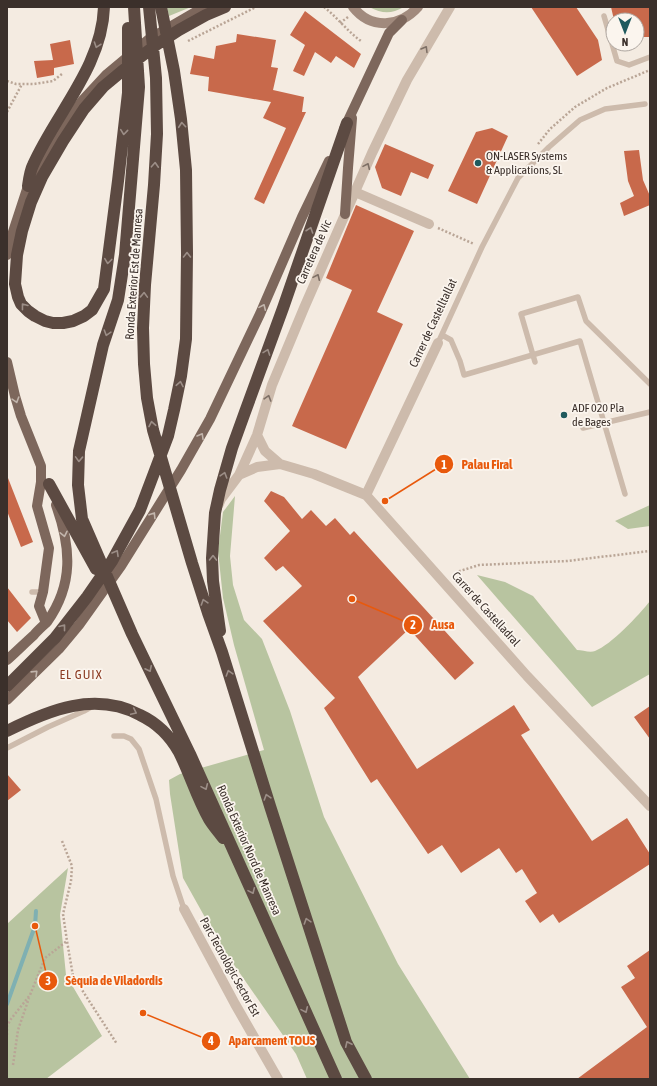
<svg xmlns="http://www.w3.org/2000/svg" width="657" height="1086" viewBox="0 0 657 1086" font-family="'Asap Condensed',sans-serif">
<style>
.green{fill:#b8c4a0}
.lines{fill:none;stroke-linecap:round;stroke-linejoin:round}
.stream{stroke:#7fb0b2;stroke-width:4}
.building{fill:#c8694b}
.path{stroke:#b9a596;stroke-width:2.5;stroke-dasharray:2 2;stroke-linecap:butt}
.lane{stroke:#cdbbac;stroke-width:5.5}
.street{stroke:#cdbbac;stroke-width:10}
.secondary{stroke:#a18a7d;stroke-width:10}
.primary{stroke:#7d675c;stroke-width:10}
.highway{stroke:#5c4a42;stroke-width:12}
.oneway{stroke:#9c8e87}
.oneway2{stroke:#7d6f65}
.oneway3{stroke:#c2b5ac}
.poi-dot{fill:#1f5a5e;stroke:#fbf5ee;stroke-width:1.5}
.labels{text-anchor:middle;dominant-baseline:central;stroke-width:3.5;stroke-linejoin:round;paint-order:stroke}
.poi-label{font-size:12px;fill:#3b302b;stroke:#fbf5ee;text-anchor:start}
.street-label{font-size:12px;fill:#3b302b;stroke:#fbf5ee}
.neighbourhood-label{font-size:13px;letter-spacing:1px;fill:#8c3b22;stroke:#fbf5ee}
.leader{fill:none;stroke:#e8590c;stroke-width:1.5}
.callout-dot{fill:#e8590c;stroke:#fbf5ee;stroke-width:1.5}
.mark-label{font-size:12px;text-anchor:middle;font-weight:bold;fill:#fff}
.callout-label{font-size:13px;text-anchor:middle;font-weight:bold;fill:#e8590c;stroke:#fbf5ee;stroke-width:3.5;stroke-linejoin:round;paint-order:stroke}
</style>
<rect width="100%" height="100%" fill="#f4ebe1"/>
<path class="green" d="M167 7H191L169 16Z
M369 7H404C391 14 383 14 369 7Z
M235 496 230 556 233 585 244 620 262 639 290 711 324 817 398 964 470 1079H307L296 1054 221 946 183 878 170 794 169 780 180 774 264 750 234 645 223 598 218 551 223 512Z
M650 505V526L628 529 615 521Z
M477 575 505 582 533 596 577 650C582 650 590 653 595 651 611 645 639 615 650 601V674L592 707Z
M68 868 60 915 66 975 102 1036 46 1079H7V924Z"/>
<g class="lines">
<path class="stream" d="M7 1004 35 926 36 911"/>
</g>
<path class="building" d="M531 7H576L598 40 602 60 577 76Z
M611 7H650V37H637V20H614Z
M305 11 361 54 354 68 336 56 331 63 315 52 304 76 293 71 305 45 290 35Z
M237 34 276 40 271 67 278 68 273 90 304 97 302 112H306L264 204 254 199 286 128 263 118 271 102 208 91 209 77 190 74 194 55 214 59 216 46 236 42Z
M70 40 74 64 54 68V75L37 78 34 61 53 60 50 44Z
M492 128 508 136 477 204 448 191 476 132Z
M385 144 434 165 428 179 411 172 401 196 382 188 375 167Z
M639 150 643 180 650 196V205L624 216 620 203 634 196 628 181 624 151Z
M356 205 414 231 377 312 403 324 346 449 292 426 352 290 326 278Z
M7 478H8L33 542 21 547 7 511Z
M271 491 284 497 302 519 311 510 326 526 335 518 350 535 354 531 474 663 455 680 409 629 358 677 417 769 514 705 530 730 521 735 592 841 627 818 650 854V864L559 923 553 914 540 923 525 901 537 893 522 869 516 873 499 848 461 873 442 845 428 854 377 779 371 783 324 708 335 698 263 621 302 586 283 566 276 571 264 558 290 531 264 501Z
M7 587 31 618 17 632 7 620Z
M650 706V739L634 717Z
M7 774 21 790 7 801Z
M650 950V1079H577L647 1027 621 987 635 978 627 966Z"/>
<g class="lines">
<path class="path" d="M324 7C337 17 347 31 361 41
M340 23 348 17
M188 41 256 7
M7 81 16 84H34L53 81 62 74
M7 112 22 84
M538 144 550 129 575 107 607 88 650 70
M438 228 474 244
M453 577 460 571 479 565 567 561 650 551
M62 841 72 866 71 881 63 914 67 941 73 976 117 1044
M7 1035V1026L11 1019 30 995 45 958 67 941
M13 1065 18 1030 29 998"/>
<path class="lane" d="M604 16 617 61 629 65 650 57
M442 335 451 340 460 361 464 375 580 341 625 494
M438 343 482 247 518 178 549 147 580 120 605 109 645 104
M535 362 521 314 578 297 586 321 650 384
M583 428 650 412
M32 592H43
M114 736H124L131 739 139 749 156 799 173 876 184 909
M7 748 48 727 84 711 91 707"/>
<path class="street" d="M355 192 429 224
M257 435 265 451 280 464
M239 475 257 467 280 464 314 474 366 495 527 676 650 806
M366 495 438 343
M219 504 221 499 239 475 257 435 272 385 304 308 372 153 407 80 450 7
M184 909 235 1004 278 1079"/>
<path class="secondary" d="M353 7C371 30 400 27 418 7"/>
<path class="primary" d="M344 129 389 33 402 20
M345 214 348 168 352 118
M7 255 10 241 28 186 56 137 82 101 107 74 149 39 204 7
M7 362 15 396 21 416 41 466V482L37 506 49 548 43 592 39 606 46 623
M7 660C16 652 25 643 34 635 38 630 43 626 47 622 74 584 71 547 56 505
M7 700 59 649 79 625 121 566 181 470 210 419 260 314 302 217 329 161"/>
<path class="highway" d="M134 7 139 87 125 255 118 300 103 345 79 451 78 485 82 519 132 634 190 754 336 1079
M149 7 156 78 157 134 154 185 145 285 143 328 144 364 147 398 153 430 192 563 208 613 222 652 270 806 346 1042 366 1079
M128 28V93L118 181 104 289 92 310 84 316 73 321 63 323H53L45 321 35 316 28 311 21 304 18 297 15 284 17 255 22 231 31 202 42 177 63 141 84 109 103 87 121 72 156 45 179 30 206 15 225 7
M28 186C29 179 30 171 33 165 56 113 102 67 104 7
M49 484 96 569
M220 631 213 581 212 558 215 513 220 490 232 448 245 412 283 308 347 123
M7 686 55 638 87 597 112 561 140 510 168 436 174 410 181 376 186 339 187 253 186 170 181 119 174 71 161 7
M7 731C49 710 95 691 140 715 157 723 170 736 179 752 190 774 197 798 209 819 213 826 219 832 223 838"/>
</g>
<defs><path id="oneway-chevron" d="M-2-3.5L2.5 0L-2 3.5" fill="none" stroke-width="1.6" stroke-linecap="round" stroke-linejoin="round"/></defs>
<g class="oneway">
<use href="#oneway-chevron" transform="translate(97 45) rotate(109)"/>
<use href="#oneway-chevron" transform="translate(182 125) rotate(-95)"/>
<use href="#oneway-chevron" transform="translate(124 132) rotate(96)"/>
<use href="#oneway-chevron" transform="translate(155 165) rotate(-87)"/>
<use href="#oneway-chevron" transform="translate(310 230) rotate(-71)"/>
<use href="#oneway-chevron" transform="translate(187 255) rotate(-90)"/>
<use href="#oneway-chevron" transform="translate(108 261) rotate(97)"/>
<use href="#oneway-chevron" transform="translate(144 295) rotate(-88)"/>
<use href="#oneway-chevron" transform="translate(24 306) rotate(-128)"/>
<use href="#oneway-chevron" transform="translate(107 333) rotate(107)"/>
<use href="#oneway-chevron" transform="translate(267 352) rotate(-70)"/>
<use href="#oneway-chevron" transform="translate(180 384) rotate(-79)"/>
<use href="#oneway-chevron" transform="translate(152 424) rotate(-101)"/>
<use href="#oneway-chevron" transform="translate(79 459) rotate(92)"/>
<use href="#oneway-chevron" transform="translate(224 475) rotate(-73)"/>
<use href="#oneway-chevron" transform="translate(116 553) rotate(-60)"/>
<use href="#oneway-chevron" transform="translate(213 558) rotate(-89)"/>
<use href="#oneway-chevron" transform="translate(204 602) rotate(-108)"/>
<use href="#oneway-chevron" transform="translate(63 627) rotate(-52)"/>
<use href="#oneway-chevron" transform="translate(149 669) rotate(64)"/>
<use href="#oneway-chevron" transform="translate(229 673) rotate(-107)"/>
<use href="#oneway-chevron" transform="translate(134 712) rotate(25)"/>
<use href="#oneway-chevron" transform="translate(205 787) rotate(66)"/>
<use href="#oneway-chevron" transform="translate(267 797) rotate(-107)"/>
<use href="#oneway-chevron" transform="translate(252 891) rotate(66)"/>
<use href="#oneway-chevron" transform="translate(307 921) rotate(-108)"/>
<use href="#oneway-chevron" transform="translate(305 1010) rotate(66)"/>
<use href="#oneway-chevron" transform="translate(348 1044) rotate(-115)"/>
</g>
<g class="oneway2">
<use href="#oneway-chevron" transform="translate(425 49) rotate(-59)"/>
<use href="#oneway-chevron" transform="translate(367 166) rotate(-66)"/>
<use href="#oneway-chevron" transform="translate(317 277) rotate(-66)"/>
<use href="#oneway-chevron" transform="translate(268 398) rotate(-73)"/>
</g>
<g class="oneway3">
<use href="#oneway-chevron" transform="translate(263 307) rotate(-66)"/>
<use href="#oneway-chevron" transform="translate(16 400) rotate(73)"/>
<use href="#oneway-chevron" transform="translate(201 436) rotate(-60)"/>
<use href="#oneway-chevron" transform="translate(153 515) rotate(-58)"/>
<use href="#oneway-chevron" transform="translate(64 534) rotate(78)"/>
<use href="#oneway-chevron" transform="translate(35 673) rotate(-44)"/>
</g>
<g class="poi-dot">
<circle cx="478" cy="163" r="4"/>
<circle cx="564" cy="415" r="4"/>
</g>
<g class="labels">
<g class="poi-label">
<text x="486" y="156">ON-LASER Systems<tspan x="486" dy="14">&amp; Applications, SL</tspan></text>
<text x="572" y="408">ADF 020 Pla<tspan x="572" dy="14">de Bages</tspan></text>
</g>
<g class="street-label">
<text transform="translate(314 252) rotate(-66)">Carretera de Vic</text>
<text transform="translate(134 274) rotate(-86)">Ronda Exterior Est de Manresa</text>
<text transform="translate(433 323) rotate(-65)">Carrer de Castelltallat</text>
<text transform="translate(486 609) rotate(48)">Carrer de Castelladral</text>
<text transform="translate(249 850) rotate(66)">Ronda Exterior Nord de Manresa</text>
<text transform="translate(230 967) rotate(61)">Parc Tecnològic Sector Est</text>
</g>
<g class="neighbourhood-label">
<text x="81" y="674">EL GUIX</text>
</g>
</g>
<path class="leader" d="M385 501L444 464M352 599L413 625M35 926L48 981M143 1013L211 1041"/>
<g class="callout-dot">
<circle cx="385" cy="501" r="4"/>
<circle cx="352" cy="599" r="4"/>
<circle cx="35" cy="926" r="4"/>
<circle cx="143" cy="1013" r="4"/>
<circle cx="444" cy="464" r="10"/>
<circle cx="413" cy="625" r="10"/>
<circle cx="48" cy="981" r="10"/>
<circle cx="211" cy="1041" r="10"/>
</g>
<g class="mark-label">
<text x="444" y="469">1</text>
<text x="413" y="629">2</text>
<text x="48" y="985">3</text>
<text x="211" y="1045">4</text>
</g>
<g class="callout-label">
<text x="487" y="469">Palau Firal</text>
<text x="443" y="629">Ausa</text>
<text x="114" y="985">Sèquia de Viladordis</text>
<text x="272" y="1045">Aparcament TOUS</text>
</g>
<rect width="657" height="1086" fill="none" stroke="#3b302b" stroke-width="16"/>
<g transform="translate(625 32) rotate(180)"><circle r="19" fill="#fbf5ee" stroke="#aea6a0"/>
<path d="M0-3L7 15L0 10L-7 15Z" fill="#1f5a5e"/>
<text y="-6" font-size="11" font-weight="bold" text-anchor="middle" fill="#3b302b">N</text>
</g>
</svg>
